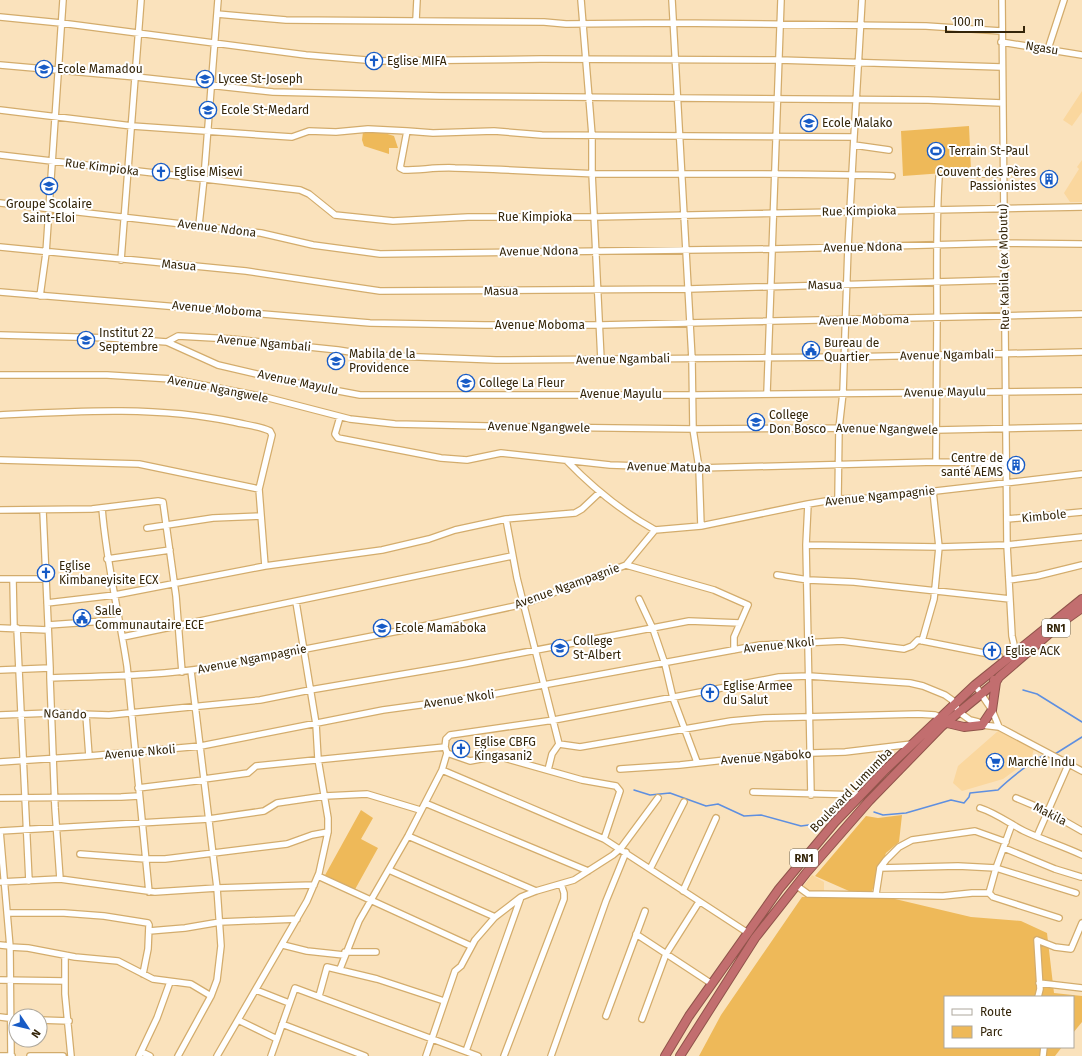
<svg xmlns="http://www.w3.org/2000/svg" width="1082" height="1056" viewBox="0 0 1082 1056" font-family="'Fira Sans',sans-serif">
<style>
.built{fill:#fad79e}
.green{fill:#eeb959}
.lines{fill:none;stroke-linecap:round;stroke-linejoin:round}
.stream{stroke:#5e8fe0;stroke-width:1.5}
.minor-casing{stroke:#d3ac6c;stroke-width:8}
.highway-casing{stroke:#90544b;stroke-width:10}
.minor{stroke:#fff;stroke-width:5.5}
.highway{stroke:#c26e6f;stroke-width:8}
.labels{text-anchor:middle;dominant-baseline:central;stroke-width:4;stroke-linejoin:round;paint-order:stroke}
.shield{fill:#fff;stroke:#716653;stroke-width:1}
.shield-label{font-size:11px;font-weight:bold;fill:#342509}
.street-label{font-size:12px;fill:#342509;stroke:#fff}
.poi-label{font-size:12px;fill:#342509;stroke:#fff;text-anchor:start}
</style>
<rect width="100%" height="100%" fill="#fae2bc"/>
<path class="built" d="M1082 91V112L1072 126 1063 120Z
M1082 160V202H1070L1064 193 1079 169 1077 167Z
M998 731 1034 749 1031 759 1003 779 962 791 953 783 958 766Z
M812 875 824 882V891L812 894 801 889Z"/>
<path class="green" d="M969 126 971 171 903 176 901 131Z
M378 131 394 136 398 148H389V154L364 146 362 140 363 132Z
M361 810 373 818 361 839 378 848 353 893 324 877Z
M902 815 899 842 886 853 872 891H849L815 876 866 816 878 818Z
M874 894 971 917 1021 921 1047 933 1054 993 1082 996V1022L1073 1033V997H945V1047H1062L1055 1056H699L721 1015 802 897Z"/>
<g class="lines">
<path class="stream" d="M1023 690 1037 694 1082 722
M1055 754 1082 737
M634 790 650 795 670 793 706 806 718 804 744 816 761 815 801 826 816 824 839 813
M874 812 883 815 906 813 951 800 964 803 969 797 970 793 998 790C1005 783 1038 755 1046 755"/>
<defs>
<path id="minor" d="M581 0 592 135V173L601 360
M672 0 692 359 693 429 699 468 701 526
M1002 0 1007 545 1012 636 1015 649 1013 653
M217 14 286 20 544 22 566 24 673 23 926 26 1001 31
M0 17 61 23 306 55 378 61 541 59 779 60 1001 67
M416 20 417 0
M1001 42 1082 55
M1048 49 1064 0
M0 65 136 77 273 92 440 96 928 100 1002 103
M0 110 132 126 292 137 309 131 336 132 368 129 407 131
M854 137 862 0
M854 145 889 150
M0 155 300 190 309 194 335 215 393 221 468 217H594L1082 207
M972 174H1004
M0 203 261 233 313 245 380 254 772 249 1004 243 1082 244
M199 225 204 178 218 0
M0 247 246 271 380 291 689 289 1004 280
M121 260 141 0
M0 292 370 323 485 325H600L1082 314
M40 296 46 253 63 0
M0 335 111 338 167 342 218 365 291 382 360 395H694L1082 391
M167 342 178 336 232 339 338 350 369 355 496 360 845 357 1082 352
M0 375H107L172 379 265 397 350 419 395 424 533 427 693 429 839 428 936 430 1082 427
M767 393 781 0
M0 415C77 411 158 406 234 422 246 425 259 426 270 431L272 435 259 489 265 566
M340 417 335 434 338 438 441 458 467 460 501 453 610 465 699 468 936 462 1006 463
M0 460 139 464 259 489
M567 461C594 489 621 511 655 530
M936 462C936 413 937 365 937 316 937 270 936 223 939 177
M838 499 839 428 843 393 848 247 854 137 542 135 494 131 433 133 407 131 400 168 404 170C421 170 438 167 455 168 510 169 565 174 619 174 710 174 801 173 892 176
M808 504 806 545 811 795
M102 508C106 561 119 613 127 666L149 892
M0 510 92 509 158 501 163 502 176 596 182 672
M43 511 50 668
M506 519 517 578 559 744
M1007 519 1082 512
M147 528 213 518 260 516
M806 545 939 547 1007 545 1082 537
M107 559 170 550
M626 565 714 590 748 605 734 637V650
M777 575 808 580 854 582 1010 599
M0 579H46
M13 580 14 628
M1009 580 1037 576 1082 565
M639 599 653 629 665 664 673 698 697 762
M47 603 115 595 265 566 382 550 429 539 455 530 506 519 575 513 582 509 599 493
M48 625 119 620
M0 628 48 630
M17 628 29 881
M123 637 512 556
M922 641 934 599 939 547 933 491
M0 670 50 668V678C104 676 159 676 213 667L414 628 524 604 626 565 655 530 701 526 808 504 838 499 875 498 1082 474
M50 678 55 808 60 879
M975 685 992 710 999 727
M0 715 51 713 109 715 260 700 310 690 463 664 689 621 740 623
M86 715 89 756
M559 744 580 747 731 721 764 718 918 714 935 715 943 719
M447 753 470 761 497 756 582 780 616 786 620 791 604 839
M0 762 89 756 201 746 383 710 478 697 760 645 842 641 904 649 912 646 918 640 999 656
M620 769 680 765 779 754 845 752 912 744
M442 770 604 839 748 933
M548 770 552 754 559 744
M204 779 248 773 256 766 445 747
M138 788 204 780
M753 792 861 795
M0 798 121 797 139 796
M1016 798 1047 811 1082 831
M425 803 588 871
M980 808C996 813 1010 824 1024 831 1043 840 1063 846 1082 855
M0 831 209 819 264 811 277 803 325 796 367 794 420 810
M0 831 10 947 11 1056
M408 836 536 891
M1037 836 1069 763
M1004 848 1055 869 1081 877
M80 854 146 859H165L287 844 312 835 328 832
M880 868 886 860 899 847 912 840 975 831 1006 842
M650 869 684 802
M389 870 495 917
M318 876 471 946
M0 882 60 879 155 892 217 888 314 885
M797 886 808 894 943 896 972 893H989L993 897 1059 918
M683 891 716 818
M989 893 996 868 1012 824
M876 894 880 868 958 866 996 868 1076 893
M7 913H64L104 916 148 923 149 925 148 949 143 974
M149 931 185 928 220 922 297 919
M636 934 712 984
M1037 940 1055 947 1071 949 1082 923
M1037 940 1040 989 1038 997
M0 945 10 946
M283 945 307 951 344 955
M10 947 28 948 75 957 118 961 153 979 191 984 211 996
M345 952H376
M65 955V994L71 1056
M340 969 359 921 408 836 442 770 447 753 445 747 446 739 450 735 554 720 779 677 809 676 910 683 923 686 945 695 952 700 959 712 970 720 978 722 982 725 999 727 1082 771
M0 980 65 981
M1039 983 1082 988
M256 990 289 1003
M319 996 327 967 377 979 444 1001
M606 1016 645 911
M0 1017 16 1019
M642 1019 666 954 699 902
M40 1020 69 1021
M238 1020 277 1039
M282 1024 365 1056
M466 1051 521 897
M142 1052 150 1056
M0 1056H12
M30 1056H63
M139 1056 157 1018 170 982
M178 1056 211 996 217 980 221 946 217 888 191 671
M217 1056 307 901 319 873 328 832V818L318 759 316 724 296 602
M271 1056 295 988 478 1056
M426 1056 455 971 461 966 475 940 495 917 521 897 536 891 574 880 613 855 621 848 658 798
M504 1056 564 899V893L561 884
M551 1056 606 901 626 852
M1043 1056 1044 1047"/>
<path id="highway" d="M947 723 964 727 982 725 992 710 996 682 994 680
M665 1056 689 1016 779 889 835 822 886 769 975 685 1082 599
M680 1056 755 938 807 872 869 801 942 726 996 682 999 677 1065 620 1082 608"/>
</defs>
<use href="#minor" class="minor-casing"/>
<use href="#highway" class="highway-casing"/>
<use href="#minor" class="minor"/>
<use href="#highway" class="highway"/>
</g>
<defs>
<symbol id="church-ring" viewBox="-11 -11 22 22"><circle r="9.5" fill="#fff" stroke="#175bc6" stroke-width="1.5"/><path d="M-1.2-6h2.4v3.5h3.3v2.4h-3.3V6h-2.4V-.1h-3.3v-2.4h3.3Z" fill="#175bc6"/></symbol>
<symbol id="school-ring" viewBox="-11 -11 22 22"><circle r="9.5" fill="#fff" stroke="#175bc6" stroke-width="1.5"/><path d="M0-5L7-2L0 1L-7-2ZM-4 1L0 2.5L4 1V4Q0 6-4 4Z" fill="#175bc6"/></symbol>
<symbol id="stadium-ring" viewBox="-11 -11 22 22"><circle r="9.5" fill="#fff" stroke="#175bc6" stroke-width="1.5"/><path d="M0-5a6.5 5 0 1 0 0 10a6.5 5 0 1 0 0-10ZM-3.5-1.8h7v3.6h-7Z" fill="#175bc6"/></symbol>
<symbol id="building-ring" viewBox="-11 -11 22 22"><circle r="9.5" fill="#fff" stroke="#175bc6" stroke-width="1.5"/><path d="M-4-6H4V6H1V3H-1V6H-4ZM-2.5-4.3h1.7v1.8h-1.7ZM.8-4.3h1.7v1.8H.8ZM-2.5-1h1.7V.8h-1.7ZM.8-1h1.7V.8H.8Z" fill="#175bc6"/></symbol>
<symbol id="civic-ring" viewBox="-11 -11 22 22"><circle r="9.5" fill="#fff" stroke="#175bc6" stroke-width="1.5"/><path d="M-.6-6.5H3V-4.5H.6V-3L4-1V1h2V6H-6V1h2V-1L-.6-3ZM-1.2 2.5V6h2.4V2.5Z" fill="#175bc6"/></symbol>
<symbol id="supermarket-ring" viewBox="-11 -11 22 22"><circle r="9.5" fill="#fff" stroke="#175bc6" stroke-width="1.5"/><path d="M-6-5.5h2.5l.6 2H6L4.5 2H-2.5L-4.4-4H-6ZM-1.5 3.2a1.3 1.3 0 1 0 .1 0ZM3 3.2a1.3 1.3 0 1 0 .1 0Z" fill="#175bc6"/></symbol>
</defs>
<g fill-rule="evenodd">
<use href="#church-ring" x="364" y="51" width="20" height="20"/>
<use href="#school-ring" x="34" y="59" width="20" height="20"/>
<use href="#school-ring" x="195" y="69" width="20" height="20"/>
<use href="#school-ring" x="198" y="100" width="20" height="20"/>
<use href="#school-ring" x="799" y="113" width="20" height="20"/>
<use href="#stadium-ring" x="926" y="141" width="20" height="20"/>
<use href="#church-ring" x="151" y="162" width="20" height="20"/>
<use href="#building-ring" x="1039" y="169" width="20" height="20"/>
<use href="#school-ring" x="39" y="176" width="20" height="20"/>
<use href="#school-ring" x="76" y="330" width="20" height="20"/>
<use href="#civic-ring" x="801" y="340" width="20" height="20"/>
<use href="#school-ring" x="326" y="351" width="20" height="20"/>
<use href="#school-ring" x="456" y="373" width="20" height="20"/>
<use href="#school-ring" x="746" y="412" width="20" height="20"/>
<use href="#building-ring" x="1006" y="455" width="20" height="20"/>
<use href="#church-ring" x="36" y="563" width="20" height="20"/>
<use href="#civic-ring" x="72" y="608" width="20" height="20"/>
<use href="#school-ring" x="372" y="618" width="20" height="20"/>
<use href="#school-ring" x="550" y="638" width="20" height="20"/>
<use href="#church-ring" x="982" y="641" width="20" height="20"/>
<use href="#church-ring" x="700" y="683" width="20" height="20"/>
<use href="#church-ring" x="451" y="739" width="20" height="20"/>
<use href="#supermarket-ring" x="985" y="752" width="20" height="20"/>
</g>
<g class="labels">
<g class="shield">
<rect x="1042" y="619" width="28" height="18" rx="3"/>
<rect x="790" y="849" width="28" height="18" rx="3"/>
</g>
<g class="shield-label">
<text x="1056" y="628">RN1</text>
<text x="804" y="858">RN1</text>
</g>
<g class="street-label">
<text transform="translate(1042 48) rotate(9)">Ngasu</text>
<text transform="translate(102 167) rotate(7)">Rue Kimpioka</text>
<text transform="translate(859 211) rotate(-1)">Rue Kimpioka</text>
<text x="535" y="217">Rue Kimpioka</text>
<text transform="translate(217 228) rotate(7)">Avenue Ndona</text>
<text transform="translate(863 247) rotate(-1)">Avenue Ndona</text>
<text transform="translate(539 251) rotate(-1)">Avenue Ndona</text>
<text transform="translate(179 265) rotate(5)">Masua</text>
<text transform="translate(1004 267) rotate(-91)">Rue Kabila (ex Mobutu)</text>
<text transform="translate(825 285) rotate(-1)">Masua</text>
<text transform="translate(501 291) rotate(-1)">Masua</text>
<text transform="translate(217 309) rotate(5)">Avenue Moboma</text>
<text transform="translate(864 320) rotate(-1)">Avenue Moboma</text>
<text x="540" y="325">Avenue Moboma</text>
<text transform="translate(264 343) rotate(5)">Avenue Ngambali</text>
<text transform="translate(947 355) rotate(-1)">Avenue Ngambali</text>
<text transform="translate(623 359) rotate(-1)">Avenue Ngambali</text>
<text transform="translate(298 382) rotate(12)">Avenue Mayulu</text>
<text transform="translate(218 389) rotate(11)">Avenue Ngangwele</text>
<text transform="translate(945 392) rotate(-1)">Avenue Mayulu</text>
<text x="621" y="394">Avenue Mayulu</text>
<text transform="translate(539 427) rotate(1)">Avenue Ngangwele</text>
<text transform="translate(887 429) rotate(1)">Avenue Ngangwele</text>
<text transform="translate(669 467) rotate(1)">Avenue Matuba</text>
<text transform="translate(880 496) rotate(-6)">Avenue Ngampagnie</text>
<text transform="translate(1044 516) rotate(-6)">Kimbole</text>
<text transform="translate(567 586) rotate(-20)">Avenue Ngampagnie</text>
<text transform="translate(779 645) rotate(-6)">Avenue Nkoli</text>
<text transform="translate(252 659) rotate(-11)">Avenue Ngampagnie</text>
<text transform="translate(459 699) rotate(-8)">Avenue Nkoli</text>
<text transform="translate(65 714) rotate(1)">NGando</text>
<text transform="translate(140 752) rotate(-5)">Avenue Nkoli</text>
<text transform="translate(766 757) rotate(-4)">Avenue Ngaboko</text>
<text transform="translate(851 790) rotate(-46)">Boulevard Lumumba</text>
<text transform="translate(1050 814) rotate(27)">Makila</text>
</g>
<g class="poi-label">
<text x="387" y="61">Eglise MIFA</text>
<text x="57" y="69">Ecole Mamadou</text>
<text x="218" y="79">Lycee St-Joseph</text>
<text x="221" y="110">Ecole St-Medard</text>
<text x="822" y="123">Ecole Malako</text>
<text x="949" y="151">Terrain St-Paul</text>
<text x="174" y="172">Eglise Misevi</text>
<text x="1036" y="172" text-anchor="end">Couvent des Pères<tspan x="1036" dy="14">Passionistes</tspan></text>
<text x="49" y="204" text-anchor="middle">Groupe Scolaire<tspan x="49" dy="14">Saint-Eloi</tspan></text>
<text x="99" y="333">Institut 22<tspan x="99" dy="14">Septembre</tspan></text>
<text x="824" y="343">Bureau de<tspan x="824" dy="14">Quartier</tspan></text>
<text x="349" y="354">Mabila de la<tspan x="349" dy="14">Providence</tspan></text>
<text x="479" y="383">College La Fleur</text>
<text x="769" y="415">College<tspan x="769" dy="14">Don Bosco</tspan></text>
<text x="1003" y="458" text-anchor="end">Centre de<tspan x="1003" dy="14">santé AEMS</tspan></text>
<text x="59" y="566">Eglise<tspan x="59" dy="14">Kimbaneyisite ECX</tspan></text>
<text x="95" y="611">Salle<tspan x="95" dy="14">Communautaire ECE</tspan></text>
<text x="395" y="628">Ecole Mamaboka</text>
<text x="573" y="641">College<tspan x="573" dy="14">St-Albert</tspan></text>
<text x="1005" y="651">Eglise ACK</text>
<text x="723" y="686">Eglise Armee<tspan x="723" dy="14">du Salut</tspan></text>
<text x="474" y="742">Eglise CBFG<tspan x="474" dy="14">Kingasani2</tspan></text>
<text x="1008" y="762">Marché Indu</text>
</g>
</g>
<rect x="944" y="996" width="130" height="52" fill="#ffffff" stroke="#aea89d"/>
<rect x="952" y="1009" width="20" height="6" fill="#ffffff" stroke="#aea89d"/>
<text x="980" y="1016" font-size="12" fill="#342509">Route</text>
<rect x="952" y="1026" width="20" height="12" fill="#eeb959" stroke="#aea89d"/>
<text x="980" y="1036" font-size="12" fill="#342509">Parc</text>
<g transform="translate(28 1028) rotate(125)"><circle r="19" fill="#ffffff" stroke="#aea89d"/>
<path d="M0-3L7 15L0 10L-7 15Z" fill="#175bc6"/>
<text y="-6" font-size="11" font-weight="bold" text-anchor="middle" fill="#342509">N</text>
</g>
<path d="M946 26v6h78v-6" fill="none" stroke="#342509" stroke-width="2"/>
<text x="952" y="26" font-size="12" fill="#342509" stroke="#ffffff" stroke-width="3" paint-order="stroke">100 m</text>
</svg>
